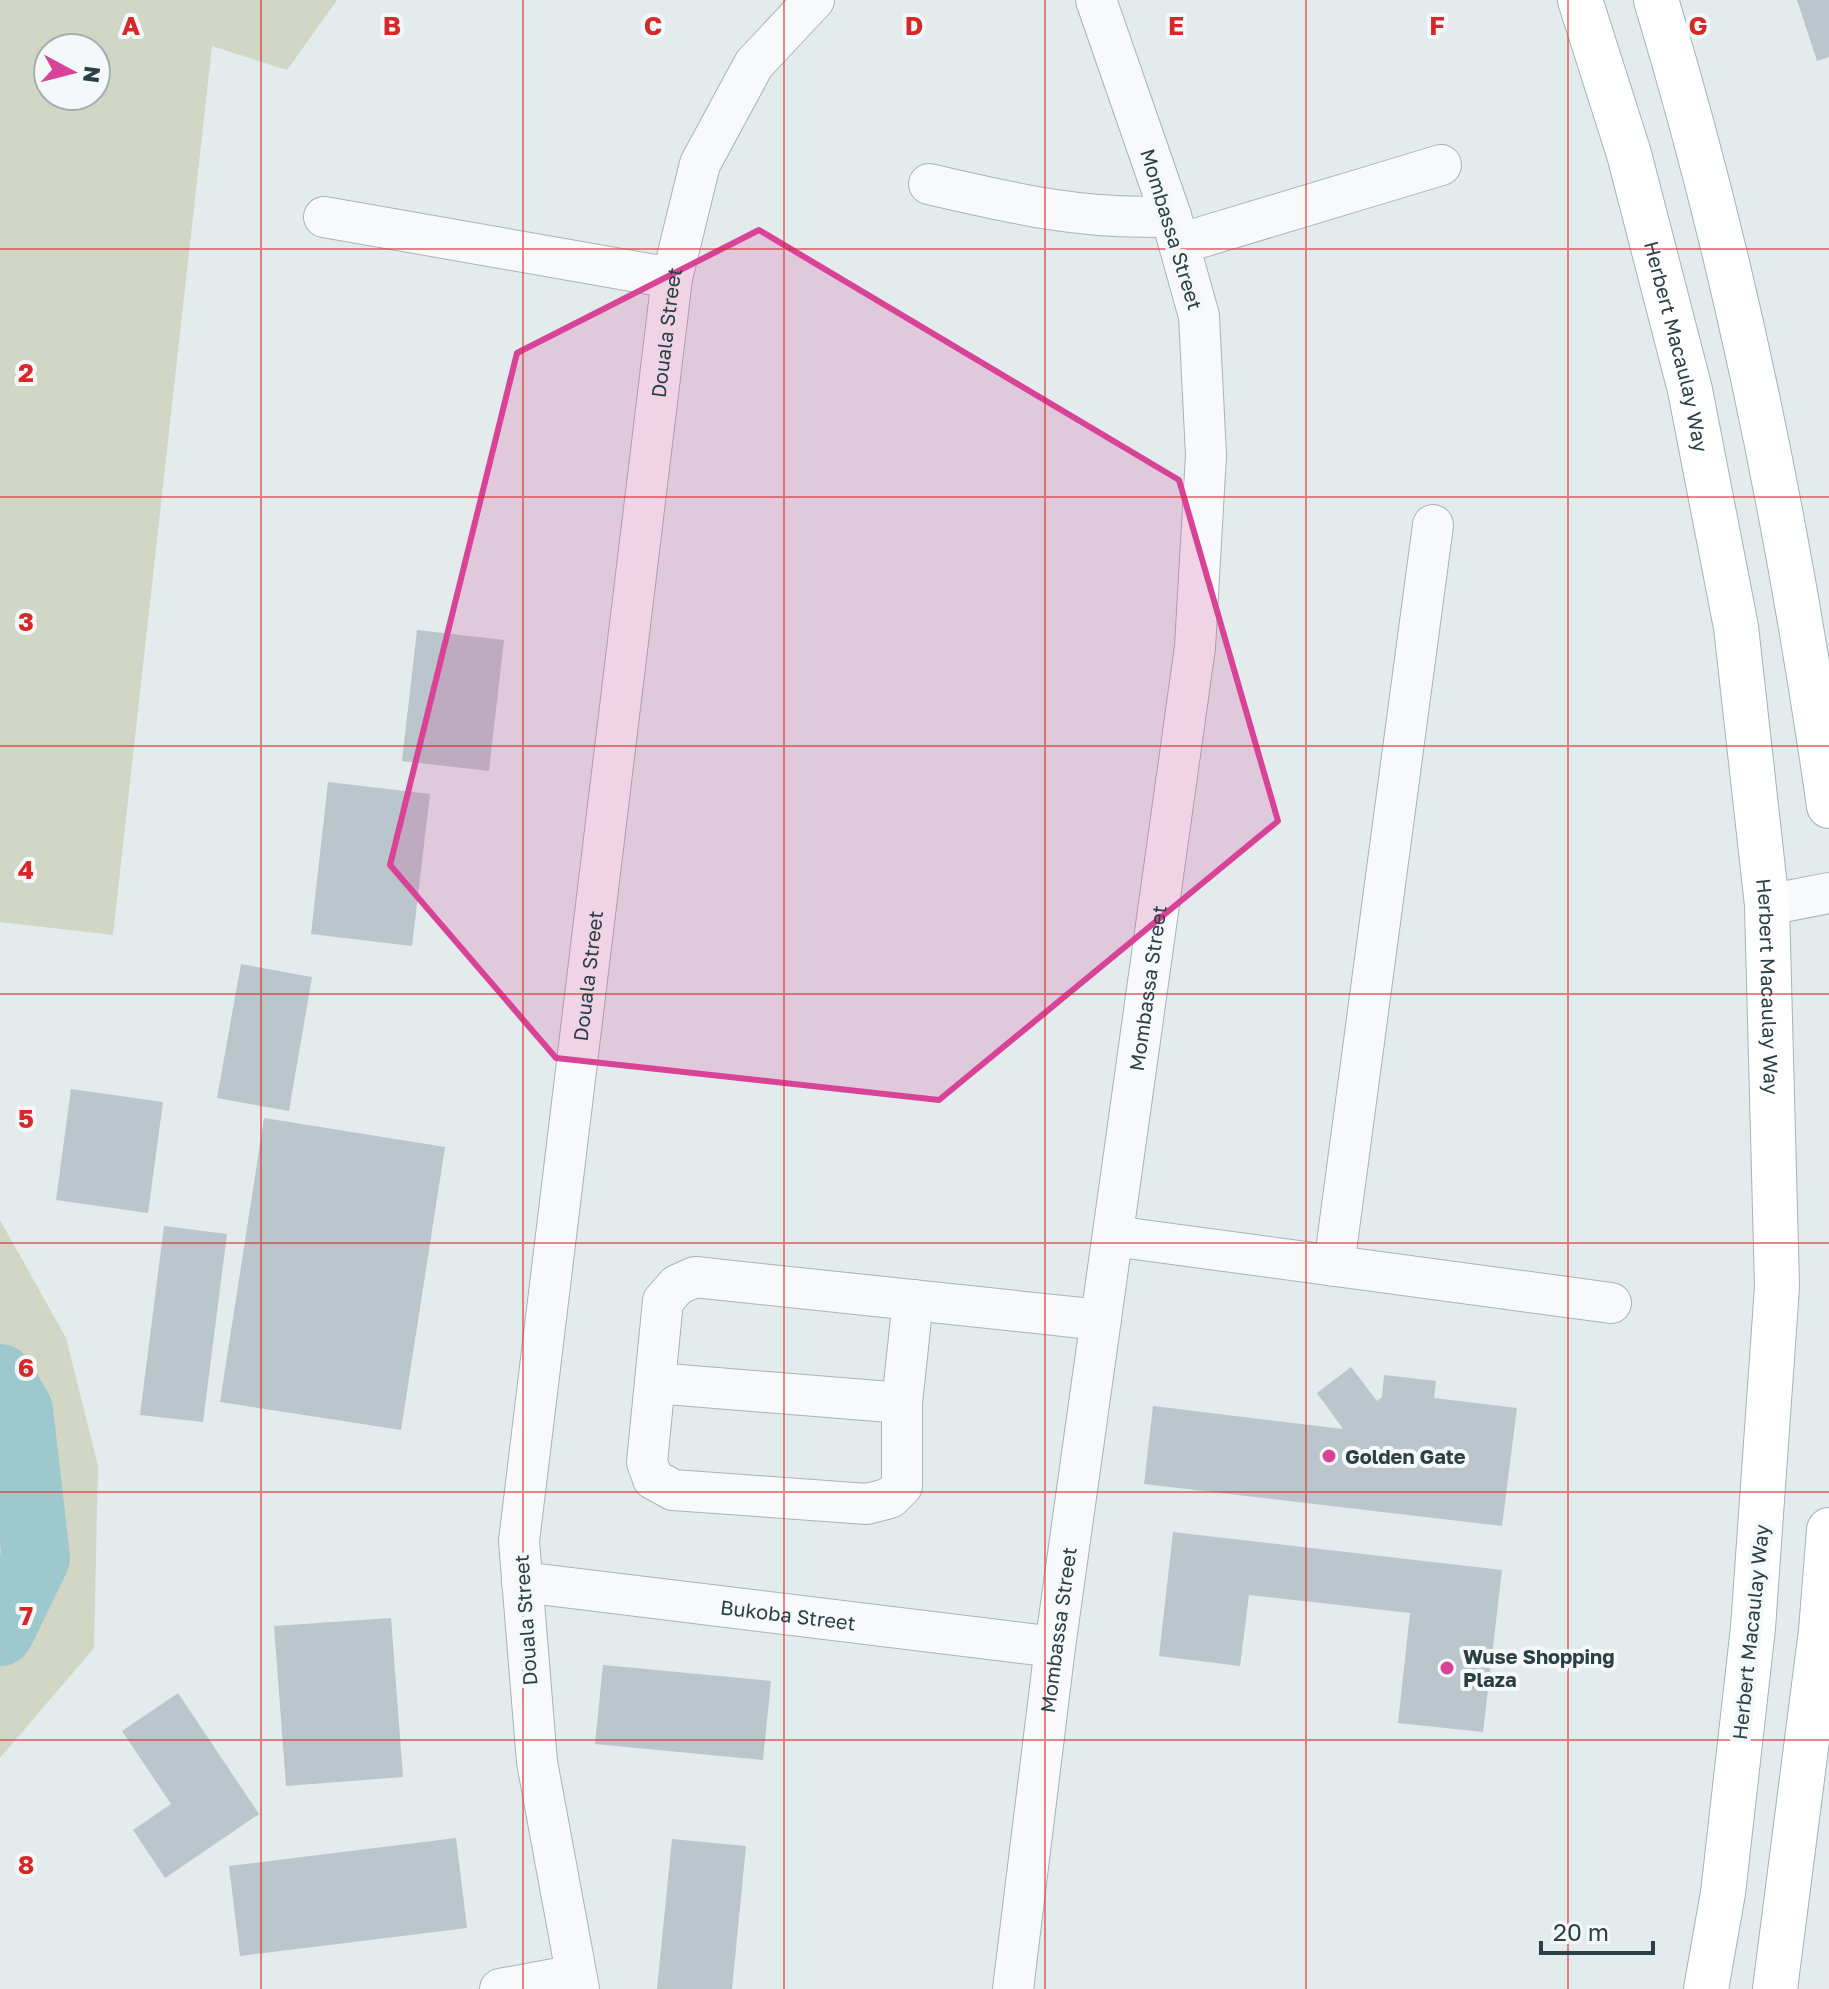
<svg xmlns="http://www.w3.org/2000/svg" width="1829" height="1989" viewBox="0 0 1829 1989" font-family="'Golos Text',sans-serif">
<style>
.green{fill:#d1d7c4;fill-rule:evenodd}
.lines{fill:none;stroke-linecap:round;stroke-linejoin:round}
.river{stroke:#9dc9ce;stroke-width:68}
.building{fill:#bac6cb}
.minor-casing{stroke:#a8b4b7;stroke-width:42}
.major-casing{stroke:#a2b5b9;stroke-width:46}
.minor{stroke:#f7f9fa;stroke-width:40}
.major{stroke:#fff;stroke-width:44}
.marked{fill:#d84297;fill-opacity:0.2;stroke:#d84297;stroke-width:6;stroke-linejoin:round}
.grid{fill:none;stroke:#d62828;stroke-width:2;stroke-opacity:0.55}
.poi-dot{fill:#d84297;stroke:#f4f8f9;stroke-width:3}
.labels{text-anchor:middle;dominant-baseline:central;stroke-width:8;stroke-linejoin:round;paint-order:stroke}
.street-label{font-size:20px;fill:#2a4046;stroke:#f4f8f9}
.poi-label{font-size:20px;font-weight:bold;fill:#2a4046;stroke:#f4f8f9;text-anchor:start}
.grid-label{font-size:26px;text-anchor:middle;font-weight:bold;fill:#d62828;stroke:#f4f8f9;stroke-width:8;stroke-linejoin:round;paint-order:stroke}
</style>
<rect width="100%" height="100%" fill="#e3ebec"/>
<path class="green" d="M0 0H337L287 70 212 46 113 935 0 922ZM96 48V96H48V48Z
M0 1220 66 1338 98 1466 94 1648 0 1758Z"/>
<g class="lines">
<path class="river" d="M0 1378 19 1410 36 1558 0 1632"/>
</g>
<path class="building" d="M1797 0H1829V57L1817 61Z
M417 630 504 640 489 771 402 761Z
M328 782 430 794 412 946 311 934Z
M241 964 312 977 289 1111 217 1098Z
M71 1089 163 1102 148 1213 56 1200Z
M264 1118 445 1147 401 1430 220 1402Z
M164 1226 227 1234 203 1422 140 1415Z
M1351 1367 1377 1401 1382 1397 1384 1375 1436 1381 1434 1398 1517 1408 1502 1526 1144 1484 1153 1406 1343 1429 1317 1393Z
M1173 1532 1502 1570 1483 1732 1398 1723 1410 1613 1249 1595 1240 1666 1159 1656Z
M391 1618 403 1777 286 1786 274 1626Z
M603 1665 771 1681 763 1760 595 1744Z
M178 1693 259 1814 165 1878 133 1830 171 1804 122 1731Z
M456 1838 467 1928 240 1956 229 1866Z
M672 1839 746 1846 732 1989H657Z"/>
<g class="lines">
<defs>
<g id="minor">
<path d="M929 184C1010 203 1087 221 1171 216"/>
<path d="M324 217 672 278"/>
<path d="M1179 244 1441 165"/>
<path d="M1767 905 1829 893"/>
<path d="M1113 1236 1611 1303"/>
<path d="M1334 1266 1433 525"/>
<path d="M655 1383 902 1403 913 1300"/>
<path d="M902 1403V1486L890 1498 867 1504 673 1490 653 1479 647 1462 663 1301 677 1285 695 1277 1101 1320"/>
<path id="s1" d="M522 1582 1055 1647"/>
<path d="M500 1989 576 1975"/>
<path id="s2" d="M579 1989 537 1762 519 1541 672 278 700 164 754 64 814 0"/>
<path id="s3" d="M1013 1989 1055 1647 1195 647 1206 455 1199 316 1171 216 1096 0"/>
</g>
<g id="major">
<path id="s4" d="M1580 0 1629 154 1690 390 1736 627 1767 905 1777 1287 1753 1628 1723 1893 1706 1989"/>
<path d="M1656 0C1736 264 1790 533 1829 806"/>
<path d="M1775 1989 1821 1631 1829 1530"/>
</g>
</defs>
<use href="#minor" class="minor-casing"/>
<use href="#major" class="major-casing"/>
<use href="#minor" class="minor"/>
<use href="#major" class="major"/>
</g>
<path class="marked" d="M759 230 1179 480 1278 821 939 1100 556 1058 390 865 517 353Z"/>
<path class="grid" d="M261 0V1989M523 0V1989M784 0V1989M1045 0V1989M1306 0V1989M1568 0V1989M0 249H1829M0 497H1829M0 746H1829M0 994H1829M0 1243H1829M0 1492H1829M0 1740H1829"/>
<g class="poi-dot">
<circle cx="1329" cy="1456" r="8"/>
<circle cx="1447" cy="1668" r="8"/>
</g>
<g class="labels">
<g class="street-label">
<text transform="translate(1172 229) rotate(73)">Mombassa Street</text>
<text stroke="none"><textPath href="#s2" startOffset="1670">Douala Street</textPath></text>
<text stroke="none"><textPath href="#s4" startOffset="360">Herbert Macaulay Way</textPath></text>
<text stroke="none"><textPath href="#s2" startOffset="1022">Douala Street</textPath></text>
<text stroke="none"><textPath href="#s4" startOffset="1008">Herbert Macaulay Way</textPath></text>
<text stroke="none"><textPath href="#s3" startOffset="1010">Mombassa Street</textPath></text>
<text stroke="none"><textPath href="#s1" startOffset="268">Bukoba Street</textPath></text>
<text transform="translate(525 1620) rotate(-94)">Douala Street</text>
<text stroke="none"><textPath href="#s3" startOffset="362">Mombassa Street</textPath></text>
<text transform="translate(1750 1632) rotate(-84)">Herbert Macaulay Way</text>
</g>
<g class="poi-label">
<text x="1345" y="1456">Golden Gate</text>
<text x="1463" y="1656">Wuse Shopping<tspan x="1463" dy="23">Plaza</tspan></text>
</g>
</g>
<g class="grid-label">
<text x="131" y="35">A</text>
<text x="392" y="35">B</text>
<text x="653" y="35">C</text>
<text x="914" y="35">D</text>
<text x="1176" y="35">E</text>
<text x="1437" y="35">F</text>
<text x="1698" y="35">G</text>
<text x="26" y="382">2</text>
<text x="26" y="631">3</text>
<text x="26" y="879">4</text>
<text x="26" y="1128">5</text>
<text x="26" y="1377">6</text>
<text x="26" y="1625">7</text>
<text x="26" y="1874">8</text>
</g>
<g transform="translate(72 72) rotate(97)"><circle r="38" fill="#f4f8f9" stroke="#a3aeb1" stroke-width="2"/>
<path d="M0-6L14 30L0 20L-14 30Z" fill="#d84297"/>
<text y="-12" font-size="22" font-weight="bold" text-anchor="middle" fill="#2a4046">N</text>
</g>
<path d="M1541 1941v12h112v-12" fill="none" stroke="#2a4046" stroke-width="4"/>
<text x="1553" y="1941" font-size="24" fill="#2a4046" stroke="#f4f8f9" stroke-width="6" paint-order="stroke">20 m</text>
</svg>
